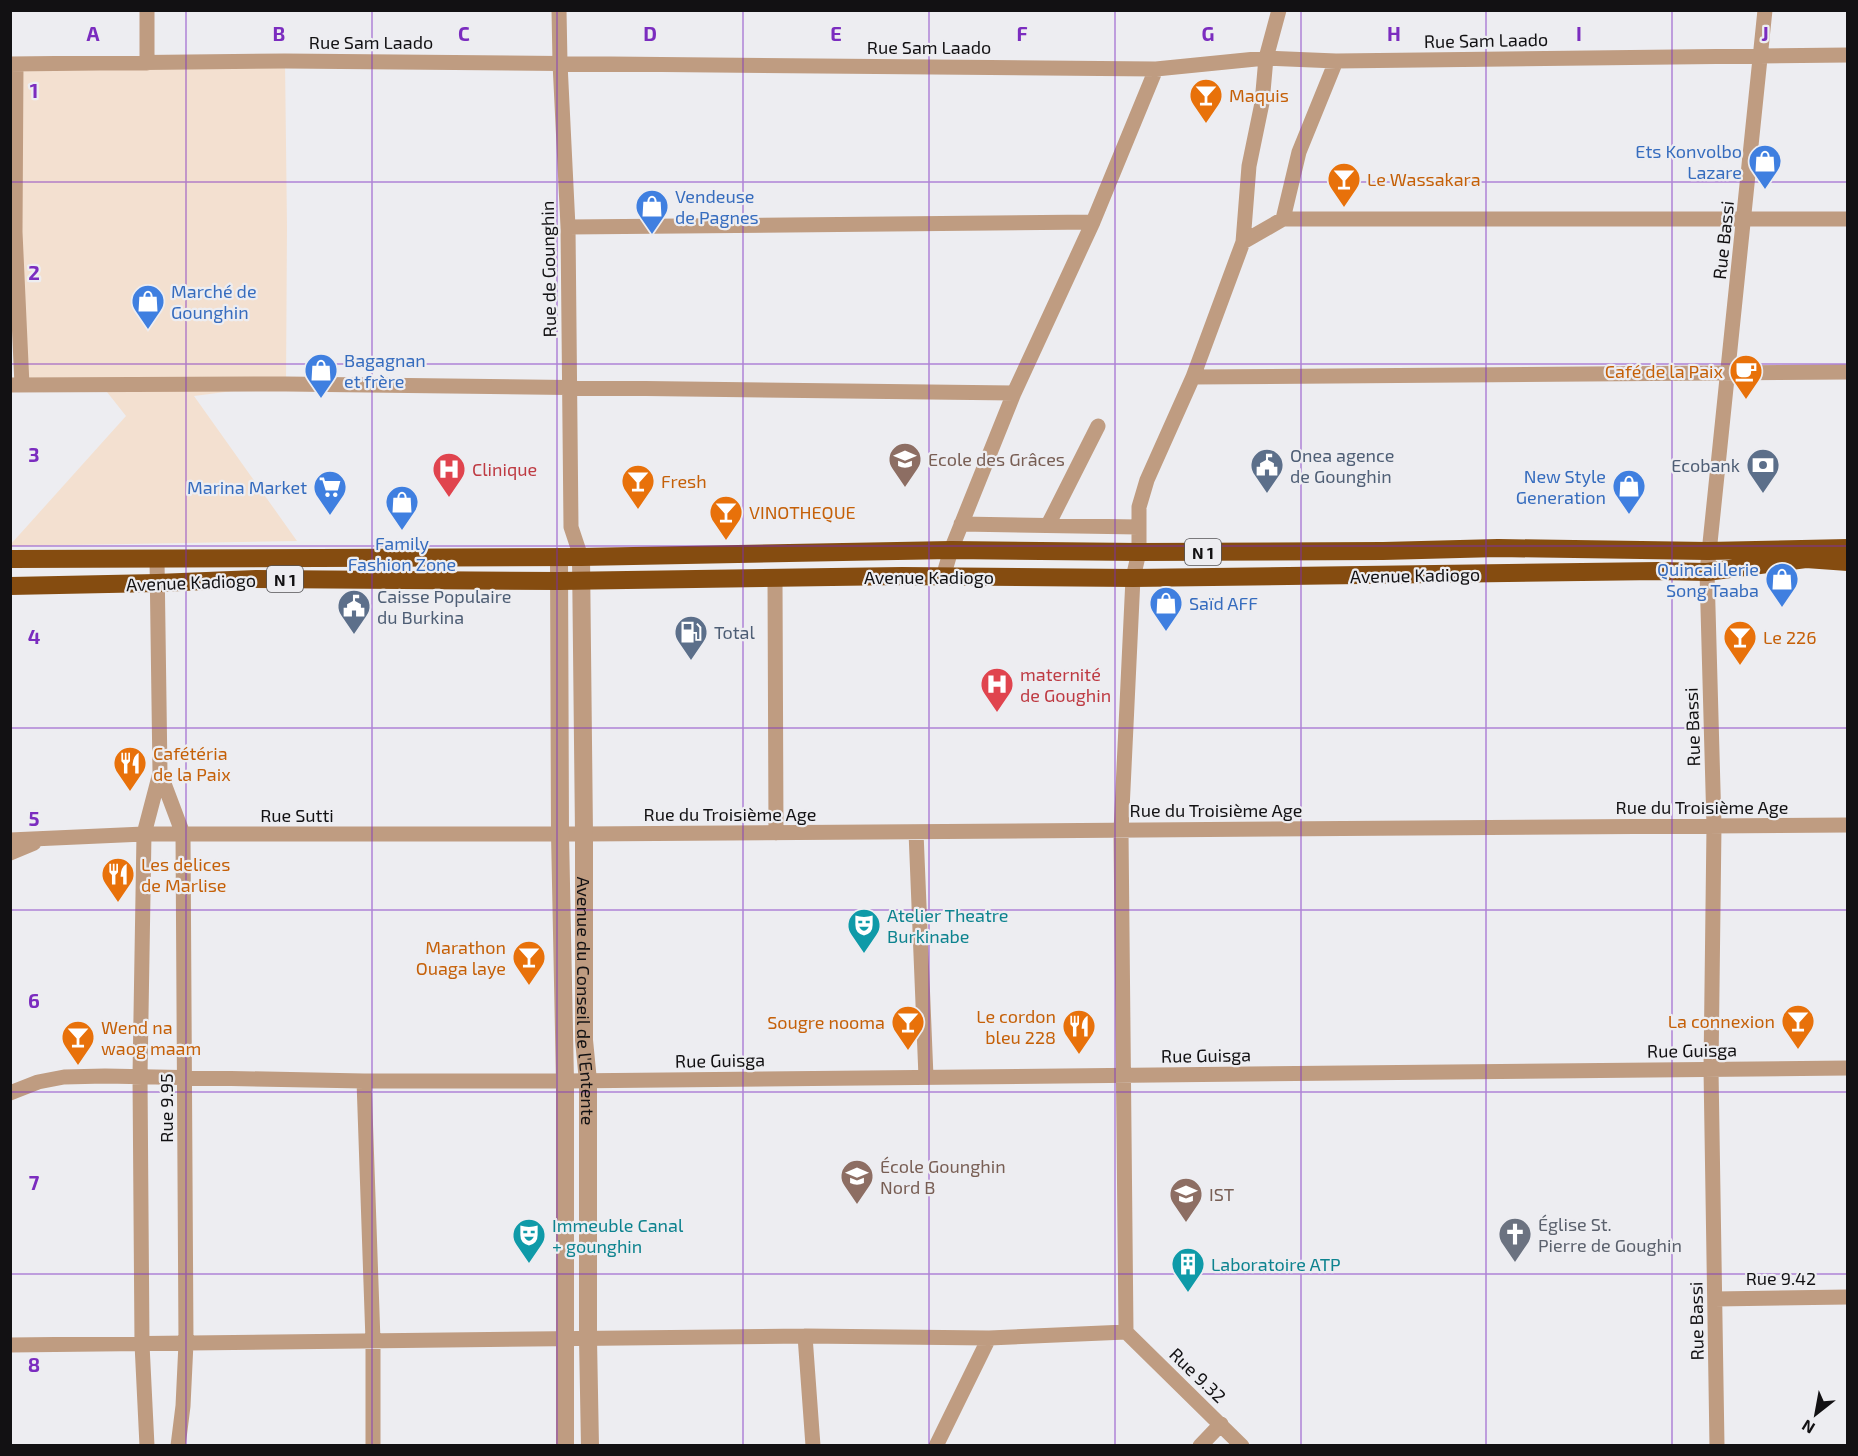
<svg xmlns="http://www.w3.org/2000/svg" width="1858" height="1456" viewBox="0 0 1858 1456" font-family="'Exo 2',sans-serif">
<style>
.commercial{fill:#f3e0d0}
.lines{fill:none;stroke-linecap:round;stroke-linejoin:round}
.minor{stroke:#bf9c81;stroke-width:15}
.tertiary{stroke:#bf9c81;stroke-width:18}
.trunk{stroke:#854c10;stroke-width:18}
.grid{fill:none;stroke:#7b2cbf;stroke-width:1.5;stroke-opacity:0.55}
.labels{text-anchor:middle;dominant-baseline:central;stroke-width:4.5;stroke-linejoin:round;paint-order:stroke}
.shield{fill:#ededf1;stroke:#545356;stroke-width:1.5}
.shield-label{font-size:16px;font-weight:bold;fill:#121113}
.street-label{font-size:18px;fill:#121113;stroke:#ededf1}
.food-label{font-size:18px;fill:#c56008;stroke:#ededf1;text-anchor:start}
.shop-label{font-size:18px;fill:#366cbe;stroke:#ededf1;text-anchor:end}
.service-label{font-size:18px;fill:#4e5e75;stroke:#ededf1;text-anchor:start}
.education-label{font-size:18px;fill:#785e54;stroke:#ededf1;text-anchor:start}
.health-label{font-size:18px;fill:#be3a42;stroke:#ededf1;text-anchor:start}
.culture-label{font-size:18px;fill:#0d838f;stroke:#ededf1;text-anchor:start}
.worship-label{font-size:18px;fill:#5b616d;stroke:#ededf1;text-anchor:start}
.grid-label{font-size:20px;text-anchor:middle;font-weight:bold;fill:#7b2cbf;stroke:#ededf1;stroke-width:4.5;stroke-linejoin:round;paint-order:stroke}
</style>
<rect width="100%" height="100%" fill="#ededf1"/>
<path class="commercial" d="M285 61 287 227 286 384 194 396 297 541 11 546V544L126 416 107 392 22 385 16 64Z"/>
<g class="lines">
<path class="minor" d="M147 10V63
M559 10 560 63 568 227 571 527 581 557
M10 64 285 61 1156 69 1266 58 1336 61 1848 55
M16 64 15 232 22 385
M1283 219H1848
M568 227 1093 222
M1243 242 1283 219 1299 152 1336 61
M1193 377 1848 372
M10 385 286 384 1014 393
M961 524 1138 527
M1048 525 1098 426
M943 577 951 550 1014 393 1093 222 1156 69
M775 579 776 833
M160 773 183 834 186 1343 183 1406 178 1446
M916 832 926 1077
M10 840 144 834H584L1848 825
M10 853 34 843
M364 1081 373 1341V1446
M10 1093 38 1082 64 1077 105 1076 364 1081H565L1848 1068
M1715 1299 1848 1297
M1126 1332 1121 831 1133 578 1139 552V507L1147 480 1193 377 1243 242 1249 166 1262 103 1266 58 1279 10
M1126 1332 1242 1446
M805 1336 813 1446
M10 1345 805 1336 989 1338 1126 1332
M147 1446 142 1344 140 1076 144 834 160 773 157 559
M936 1446 989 1338
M1200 1446 1221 1424
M1717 1446 1711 1069 1714 826 1707 572 1765 10"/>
<g class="tertiary">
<path d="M559 557 560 834 565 1081V1446"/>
<path id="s1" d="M581 557 584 834V1040L588 1081V1339L590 1446"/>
</g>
<path class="trunk" d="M10 559 581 557 951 550 1139 552 1383 551 1498 548 1708 551 1848 548
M10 586 157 583 256 579 559 581 902 576 1133 578 1659 571 1707 572 1806 559 1848 562"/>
</g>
<path class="grid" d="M186 10V1446M372 10V1446M557 10V1446M743 10V1446M929 10V1446M1115 10V1446M1301 10V1446M1486 10V1446M1672 10V1446M10 182H1848M10 364H1848M10 546H1848M10 728H1848M10 910H1848M10 1092H1848M10 1274H1848"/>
<defs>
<symbol id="bar-pin" viewBox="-11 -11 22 30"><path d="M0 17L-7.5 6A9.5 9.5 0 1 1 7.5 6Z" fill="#e8710a" stroke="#ededf1"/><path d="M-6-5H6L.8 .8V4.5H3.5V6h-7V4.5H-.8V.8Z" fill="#fff"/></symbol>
<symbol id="shop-pin" viewBox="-11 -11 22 30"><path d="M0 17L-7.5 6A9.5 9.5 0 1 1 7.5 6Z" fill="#3f7fe0" stroke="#ededf1"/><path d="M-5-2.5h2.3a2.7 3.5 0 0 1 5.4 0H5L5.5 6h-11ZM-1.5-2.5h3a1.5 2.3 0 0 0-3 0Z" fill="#fff"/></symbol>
<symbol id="cafe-pin" viewBox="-11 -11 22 30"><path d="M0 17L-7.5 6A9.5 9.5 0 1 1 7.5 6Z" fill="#e8710a" stroke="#ededf1"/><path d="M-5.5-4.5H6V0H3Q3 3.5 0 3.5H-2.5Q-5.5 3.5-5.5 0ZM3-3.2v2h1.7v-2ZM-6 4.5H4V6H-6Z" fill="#fff"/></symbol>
<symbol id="school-pin" viewBox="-11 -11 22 30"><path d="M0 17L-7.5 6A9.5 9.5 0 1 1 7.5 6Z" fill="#8d6e63" stroke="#ededf1"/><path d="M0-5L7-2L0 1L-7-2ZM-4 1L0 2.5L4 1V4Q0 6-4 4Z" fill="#fff"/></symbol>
<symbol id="civic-pin" viewBox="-11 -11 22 30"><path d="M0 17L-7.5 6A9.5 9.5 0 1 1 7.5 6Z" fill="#5c6f8a" stroke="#ededf1"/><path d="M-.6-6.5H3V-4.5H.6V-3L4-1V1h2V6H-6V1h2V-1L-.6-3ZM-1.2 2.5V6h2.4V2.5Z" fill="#fff"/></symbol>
<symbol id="bank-pin" viewBox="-11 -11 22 30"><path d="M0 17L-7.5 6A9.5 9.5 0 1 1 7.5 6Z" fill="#5c6f8a" stroke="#ededf1"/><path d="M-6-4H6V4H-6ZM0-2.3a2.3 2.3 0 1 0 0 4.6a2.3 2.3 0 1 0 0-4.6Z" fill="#fff"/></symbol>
<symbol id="hospital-pin" viewBox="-11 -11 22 30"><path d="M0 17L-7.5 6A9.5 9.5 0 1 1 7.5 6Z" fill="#e0444e" stroke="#ededf1"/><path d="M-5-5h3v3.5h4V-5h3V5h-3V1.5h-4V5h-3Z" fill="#fff"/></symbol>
<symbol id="supermarket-pin" viewBox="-11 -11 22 30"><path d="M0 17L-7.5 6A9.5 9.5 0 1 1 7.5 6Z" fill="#3f7fe0" stroke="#ededf1"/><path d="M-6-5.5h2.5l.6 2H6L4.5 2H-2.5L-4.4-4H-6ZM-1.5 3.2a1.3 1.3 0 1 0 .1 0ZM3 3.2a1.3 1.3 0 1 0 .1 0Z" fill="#fff"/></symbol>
<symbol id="fuel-pin" viewBox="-11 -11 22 30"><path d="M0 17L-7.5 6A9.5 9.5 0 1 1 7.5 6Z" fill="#5c6f8a" stroke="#ededf1"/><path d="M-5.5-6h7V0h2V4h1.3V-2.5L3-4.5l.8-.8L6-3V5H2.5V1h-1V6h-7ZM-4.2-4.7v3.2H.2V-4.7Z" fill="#fff"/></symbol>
<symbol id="restaurant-pin" viewBox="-11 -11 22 30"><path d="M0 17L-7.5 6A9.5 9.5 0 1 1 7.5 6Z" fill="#e8710a" stroke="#ededf1"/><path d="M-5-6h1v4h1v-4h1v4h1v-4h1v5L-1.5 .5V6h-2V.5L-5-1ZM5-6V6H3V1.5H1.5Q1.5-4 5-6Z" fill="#fff"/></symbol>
<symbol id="theatre-pin" viewBox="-11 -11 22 30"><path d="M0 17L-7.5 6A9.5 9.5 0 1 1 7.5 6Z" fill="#0f9aa8" stroke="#ededf1"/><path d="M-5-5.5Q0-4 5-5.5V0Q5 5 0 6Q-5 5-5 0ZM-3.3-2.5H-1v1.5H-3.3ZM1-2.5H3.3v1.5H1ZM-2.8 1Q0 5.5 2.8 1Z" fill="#fff"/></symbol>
<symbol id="university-pin" viewBox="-11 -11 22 30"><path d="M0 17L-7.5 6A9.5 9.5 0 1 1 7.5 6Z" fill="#8d6e63" stroke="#ededf1"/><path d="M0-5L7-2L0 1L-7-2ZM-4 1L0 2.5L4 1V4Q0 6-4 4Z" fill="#fff"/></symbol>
<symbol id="church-pin" viewBox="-11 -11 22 30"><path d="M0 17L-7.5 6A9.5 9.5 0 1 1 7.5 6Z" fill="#6b7280" stroke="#ededf1"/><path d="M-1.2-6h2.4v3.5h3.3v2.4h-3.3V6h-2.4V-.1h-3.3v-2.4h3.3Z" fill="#fff"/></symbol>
<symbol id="building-pin" viewBox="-11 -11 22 30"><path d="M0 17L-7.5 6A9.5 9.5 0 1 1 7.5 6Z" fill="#0f9aa8" stroke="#ededf1"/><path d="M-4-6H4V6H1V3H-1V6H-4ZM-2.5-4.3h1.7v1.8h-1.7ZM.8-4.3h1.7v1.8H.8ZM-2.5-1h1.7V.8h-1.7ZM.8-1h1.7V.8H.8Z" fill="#fff"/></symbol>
</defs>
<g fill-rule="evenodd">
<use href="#bar-pin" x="1187" y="76" width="38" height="52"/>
<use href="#shop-pin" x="1746" y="142" width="38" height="52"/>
<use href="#bar-pin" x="1325" y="160" width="38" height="52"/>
<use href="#shop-pin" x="633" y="187" width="38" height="52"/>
<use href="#shop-pin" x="129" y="282" width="38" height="52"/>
<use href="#shop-pin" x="302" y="351" width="38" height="52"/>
<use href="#cafe-pin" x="1727" y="352" width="38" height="52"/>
<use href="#school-pin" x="886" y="440" width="38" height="52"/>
<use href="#civic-pin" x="1248" y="446" width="38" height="52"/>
<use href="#bank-pin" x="1744" y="446" width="38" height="52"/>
<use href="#hospital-pin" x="430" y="450" width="38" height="52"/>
<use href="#bar-pin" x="619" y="462" width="38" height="52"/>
<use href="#shop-pin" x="1610" y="467" width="38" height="52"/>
<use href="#supermarket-pin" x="311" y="468" width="38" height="52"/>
<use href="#shop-pin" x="383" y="483" width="38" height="52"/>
<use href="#bar-pin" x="707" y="493" width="38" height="52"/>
<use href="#shop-pin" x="1763" y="560" width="38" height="52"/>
<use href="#shop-pin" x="1147" y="584" width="38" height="52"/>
<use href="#civic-pin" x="335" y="587" width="38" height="52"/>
<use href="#fuel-pin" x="672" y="613" width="38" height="52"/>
<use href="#bar-pin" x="1721" y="618" width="38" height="52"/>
<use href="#hospital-pin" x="978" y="665" width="38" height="52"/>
<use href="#restaurant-pin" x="111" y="744" width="38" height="52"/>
<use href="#restaurant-pin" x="99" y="855" width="38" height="52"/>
<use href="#theatre-pin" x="845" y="906" width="38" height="52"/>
<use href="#bar-pin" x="510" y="938" width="38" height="52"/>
<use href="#bar-pin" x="1779" y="1002" width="38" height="52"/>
<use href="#bar-pin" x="889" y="1003" width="38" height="52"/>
<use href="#restaurant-pin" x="1060" y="1007" width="38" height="52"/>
<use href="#bar-pin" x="59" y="1018" width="38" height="52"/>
<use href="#school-pin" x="838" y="1157" width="38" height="52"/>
<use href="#university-pin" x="1167" y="1175" width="38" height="52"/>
<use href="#church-pin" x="1496" y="1215" width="38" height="52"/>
<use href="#theatre-pin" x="510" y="1216" width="38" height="52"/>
<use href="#building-pin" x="1169" y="1245" width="38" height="52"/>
</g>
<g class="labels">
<g class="shield">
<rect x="1185" y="539" width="36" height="26" rx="4.5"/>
<rect x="267" y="566" width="36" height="26" rx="4.5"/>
</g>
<g class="shield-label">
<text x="1203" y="552">N 1</text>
<text x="285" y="579">N 1</text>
</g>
<g class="street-label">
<text transform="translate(1486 40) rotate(-1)">Rue Sam Laado</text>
<text x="371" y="42">Rue Sam Laado</text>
<text x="929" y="47">Rue Sam Laado</text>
<text transform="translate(1723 240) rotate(-84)">Rue Bassi</text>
<text transform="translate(548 269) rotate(-91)">Rue de Gounghin</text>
<text transform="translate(1415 575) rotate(-1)">Avenue Kadiogo</text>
<text x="929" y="577">Avenue Kadiogo</text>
<text transform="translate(191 582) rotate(-2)">Avenue Kadiogo</text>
<text transform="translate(1692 727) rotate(-92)">Rue Bassi</text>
<text x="1702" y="807">Rue du Troisième Age</text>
<text x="1216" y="810">Rue du Troisième Age</text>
<text x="730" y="814">Rue du Troisième Age</text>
<text x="297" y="815">Rue Sutti</text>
<text stroke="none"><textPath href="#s1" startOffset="444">Avenue du Conseil de l'Entente</textPath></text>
<text transform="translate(1692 1050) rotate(-1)">Rue Guisga</text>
<text transform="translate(1206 1055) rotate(-1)">Rue Guisga</text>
<text transform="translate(720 1060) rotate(-1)">Rue Guisga</text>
<text transform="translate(166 1108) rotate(-90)">Rue 9.95</text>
<text x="1781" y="1278">Rue 9.42</text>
<text transform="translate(1696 1321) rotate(-91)">Rue Bassi</text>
<text transform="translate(1198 1375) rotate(44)">Rue 9.32</text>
</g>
<g class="food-label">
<text x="1229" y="95">Maquis</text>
<text x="1367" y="179">Le Wassakara</text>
<text x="1723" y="371" text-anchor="end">Café de la Paix</text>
<text x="661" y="481">Fresh</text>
<text x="749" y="512">VINOTHEQUE</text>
<text x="1763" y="637">Le 226</text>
<text x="153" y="753">Cafétéria<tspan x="153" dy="21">de la Paix</tspan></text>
<text x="141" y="864">Les delices<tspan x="141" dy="21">de Marlise</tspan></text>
<text x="506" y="947" text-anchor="end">Marathon<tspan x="506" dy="21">Ouaga laye</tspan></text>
<text x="1056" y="1016" text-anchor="end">Le cordon<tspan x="1056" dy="21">bleu 228</tspan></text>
<text x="1775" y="1021" text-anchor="end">La connexion</text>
<text x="885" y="1022" text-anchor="end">Sougre nooma</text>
<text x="101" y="1027">Wend na<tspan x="101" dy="21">waog maam</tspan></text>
</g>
<g class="shop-label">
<text x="1742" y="151">Ets Konvolbo<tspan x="1742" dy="21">Lazare</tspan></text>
<text x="675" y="196" text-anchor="start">Vendeuse<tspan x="675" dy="21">de Pagnes</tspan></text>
<text x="171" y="291" text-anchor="start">Marché de<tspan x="171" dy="21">Gounghin</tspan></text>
<text x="344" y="360" text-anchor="start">Bagagnan<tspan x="344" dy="21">et frère</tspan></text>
<text x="1606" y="476">New Style<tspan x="1606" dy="21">Generation</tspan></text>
<text x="307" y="487">Marina Market</text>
<text x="402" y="543" text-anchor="middle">Family<tspan x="402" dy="21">Fashion Zone</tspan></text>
<text x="1759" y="569">Quincaillerie<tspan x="1759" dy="21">Song Taaba</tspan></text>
<text x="1189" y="603" text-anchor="start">Saïd AFF</text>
</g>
<g class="service-label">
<text x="1290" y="455">Onea agence<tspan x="1290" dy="21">de Gounghin</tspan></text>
<text x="1740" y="465" text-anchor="end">Ecobank</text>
<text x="377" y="596">Caisse Populaire<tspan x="377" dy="21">du Burkina</tspan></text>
<text x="714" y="632">Total</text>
</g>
<g class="education-label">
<text x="928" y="459">Ecole des Grâces</text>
<text x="880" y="1166">École Gounghin<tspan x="880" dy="21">Nord B</tspan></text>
<text x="1209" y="1194">IST</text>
</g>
<g class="health-label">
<text x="472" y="469">Clinique</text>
<text x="1020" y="674">maternité<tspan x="1020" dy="21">de Goughin</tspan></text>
</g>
<g class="culture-label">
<text x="887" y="915">Atelier Theatre<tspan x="887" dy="21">Burkinabe</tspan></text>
<text x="552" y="1225">Immeuble Canal<tspan x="552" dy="21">+ gounghin</tspan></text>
<text x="1211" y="1264">Laboratoire ATP</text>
</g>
<g class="worship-label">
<text x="1538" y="1224">Église St.<tspan x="1538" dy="21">Pierre de Goughin</tspan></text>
</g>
</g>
<g class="grid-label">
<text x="93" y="41">A</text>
<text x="279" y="41">B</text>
<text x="464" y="41">C</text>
<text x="650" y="41">D</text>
<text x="836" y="41">E</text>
<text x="1022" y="41">F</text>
<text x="1208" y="41">G</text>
<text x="1394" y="41">H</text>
<text x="1579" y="41">I</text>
<text x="1765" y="41">J</text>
<text x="34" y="98">1</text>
<text x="34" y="280">2</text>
<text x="34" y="462">3</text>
<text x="34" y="644">4</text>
<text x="34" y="826">5</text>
<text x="34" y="1008">6</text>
<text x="34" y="1190">7</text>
<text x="34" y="1372">8</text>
</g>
<rect width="1858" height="1456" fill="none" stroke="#121113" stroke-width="24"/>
<g transform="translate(1816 1414) rotate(211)" stroke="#ededf1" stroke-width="4.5" paint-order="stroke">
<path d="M0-4.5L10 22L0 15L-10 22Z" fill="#121113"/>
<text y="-9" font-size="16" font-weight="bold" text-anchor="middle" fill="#121113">N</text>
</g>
</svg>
